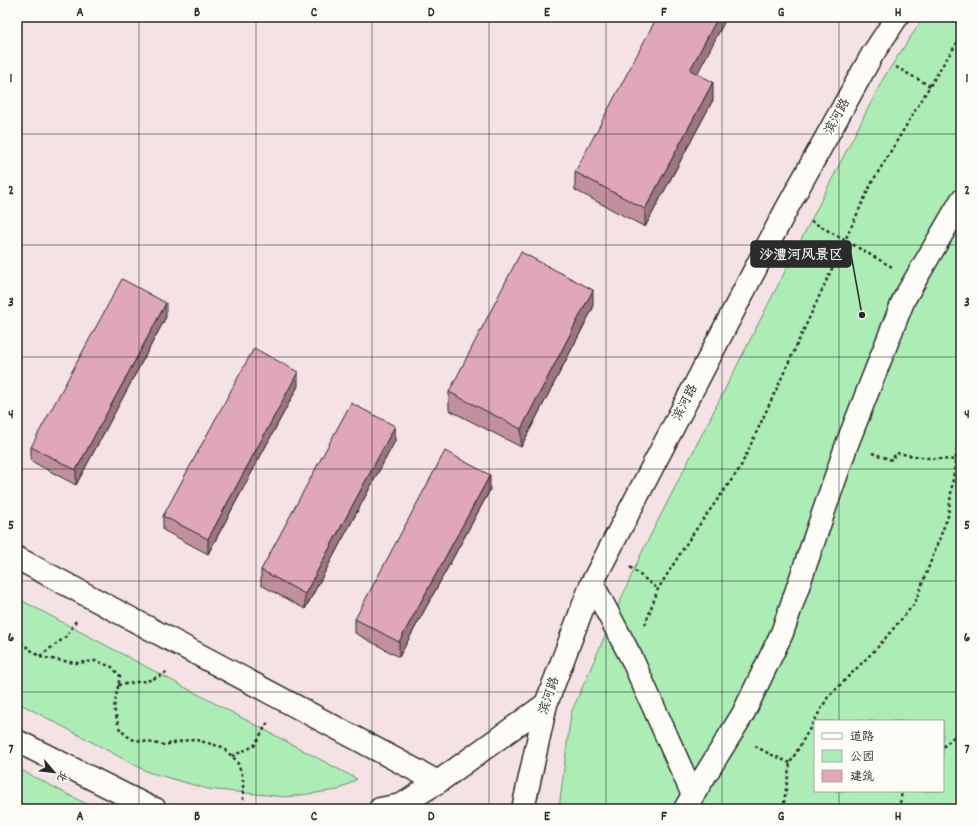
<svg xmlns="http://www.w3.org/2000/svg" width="978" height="826" viewBox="0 0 978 826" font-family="Dekko,'LXGW WenKai TC',sans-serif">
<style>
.green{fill:#acedb6;stroke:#6c8c70;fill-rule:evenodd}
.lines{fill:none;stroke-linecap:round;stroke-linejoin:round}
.minor-casing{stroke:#2b2b2b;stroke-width:25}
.tertiary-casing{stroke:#2b2b2b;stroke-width:25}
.path{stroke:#2b2b2b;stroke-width:2.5;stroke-dasharray:3 3;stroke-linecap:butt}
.minor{stroke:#fdfcf7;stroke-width:22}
.tertiary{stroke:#fdfcf7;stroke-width:22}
.wall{fill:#c0909f;stroke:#2b2b2b}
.shaded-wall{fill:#9c7582;stroke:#2b2b2b}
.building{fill:#dfa7b9;stroke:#2b2b2b}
.grid{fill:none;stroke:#2b2b2b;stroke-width:1;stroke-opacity:0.55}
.labels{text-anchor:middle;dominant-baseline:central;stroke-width:3.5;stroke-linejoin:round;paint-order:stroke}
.street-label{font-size:13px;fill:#2b2b2b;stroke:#fdfcf7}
.leader{fill:none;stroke:#2b2b2b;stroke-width:1.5}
.callout-dot{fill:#2b2b2b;stroke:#fdfcf7;stroke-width:1.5}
.callout{fill:#2b2b2b;stroke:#2b2b2b;stroke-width:1.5}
.callout-label{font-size:14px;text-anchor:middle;font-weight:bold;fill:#fff}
.neatline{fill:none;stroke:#2b2b2b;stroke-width:1.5}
.grid-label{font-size:13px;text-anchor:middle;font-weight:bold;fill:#2b2b2b}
</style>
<rect width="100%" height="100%" fill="#f4e2e4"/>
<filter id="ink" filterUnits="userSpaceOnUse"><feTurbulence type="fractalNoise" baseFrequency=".025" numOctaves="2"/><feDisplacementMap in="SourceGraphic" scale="8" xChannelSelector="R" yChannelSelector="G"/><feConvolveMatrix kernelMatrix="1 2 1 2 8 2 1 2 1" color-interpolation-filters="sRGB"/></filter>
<g filter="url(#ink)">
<path class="green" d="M924 17H961V809H559L571 713 641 554 884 77ZM815 721H943V791H815Z
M17 598 357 779 338 790 286 797 208 789 148 772 17 702Z
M17 768 96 809H26L17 804Z"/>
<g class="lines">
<defs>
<path id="minor" d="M17 558 438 782
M592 583 632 659 693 795
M685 809 693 795 743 714 782 633 847 444 904 299 961 201"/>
<path id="tertiary" d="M17 741 151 808 155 809
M380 809 401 805 438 782 546 704
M523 809 546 704 592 583 787 208 872 55 897 17"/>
</defs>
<use href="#minor" class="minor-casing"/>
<use href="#tertiary" class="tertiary-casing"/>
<path class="path" d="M896 67 930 86
M811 221 892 267
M872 453 892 460 896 453 928 458 956 460 961 467
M630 567 658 589
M645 625 658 589 690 538 740 468 871 184 942 66 961 37
M17 638 19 641 40 657 76 663 96 661 112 667 120 676 114 708 120 730 131 739 164 745 193 739 222 747 237 761 243 778V809
M40 656 67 636 77 619
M118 685 151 680 169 671
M755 746 766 752 790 763
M943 747 961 730
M232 756 254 746 268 722
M783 809 790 763 828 697 877 648 915 603 948 516 961 419
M899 809 902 792 903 791"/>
<use href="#minor" class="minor"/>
<use href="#tertiary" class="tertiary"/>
</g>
<path class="wall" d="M697 74 713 100 645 227 575 190V172Z
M593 308 521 447 449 410V392Z
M166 317 76 485 31 461V447Z
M298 386 208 554 163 530V516Z
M395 441 305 609 261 585V570Z
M490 490 399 657 355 633V619Z"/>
<path class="shaded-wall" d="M718 17H727L690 88V70Z
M713 82V100L645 227V209Z
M593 290V308L521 447V429Z
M166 303V317L76 485V470Z
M298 372V386L208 554V539Z
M395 426V441L305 609V594Z
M490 475V490L399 657V642Z"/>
<path class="building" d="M657 17H718L690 70 713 82 645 209 575 172Z
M521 252 593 290 521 429 449 392Z
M122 279 166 303 76 470 31 447Z
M254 348 298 372 208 539 163 516Z
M351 403 395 426 305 594 261 570Z
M445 451 490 475 399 642 355 619Z"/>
</g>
<path class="grid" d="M139 17V809M256 17V809M372 17V809M489 17V809M606 17V809M722 17V809M839 17V721M17 134H961M17 245H961M17 357H961M17 469H961M17 581H961M17 692H961M839 791V809"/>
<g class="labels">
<g class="street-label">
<text transform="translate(838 117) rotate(-61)">滨河路</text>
<text transform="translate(686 403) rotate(-63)">滨河路</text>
<text transform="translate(550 696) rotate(-72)">滨河路</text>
</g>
</g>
<path class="leader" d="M862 315L851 254"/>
<circle class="callout-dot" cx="862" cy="315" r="4"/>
<rect class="callout" x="751" y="241" width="100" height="26" rx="4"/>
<g class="callout-label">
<text x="801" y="259">沙澧河风景区</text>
</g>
<rect width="978" height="826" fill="none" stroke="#fdfcf7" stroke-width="44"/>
<rect x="814" y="720" width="130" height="72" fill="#fdfcf7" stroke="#a9a8a5"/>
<rect x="822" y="733" width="20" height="6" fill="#fdfcf7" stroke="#a9a8a5"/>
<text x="850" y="740" font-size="12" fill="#2b2b2b">道路</text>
<rect x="822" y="750" width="20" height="12" fill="#acedb6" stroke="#a9a8a5"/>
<text x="850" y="760" font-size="12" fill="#2b2b2b">公园</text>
<rect x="822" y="770" width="20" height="12" fill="#dfa7b9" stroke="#a9a8a5"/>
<text x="850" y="780" font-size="12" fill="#2b2b2b">建筑</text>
<g transform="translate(54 772) rotate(118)" stroke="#fdfcf7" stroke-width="3" paint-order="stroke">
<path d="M0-3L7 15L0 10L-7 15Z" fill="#2b2b2b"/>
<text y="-6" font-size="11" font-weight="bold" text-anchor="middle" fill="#2b2b2b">北</text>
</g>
<rect x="22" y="22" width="934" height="782" class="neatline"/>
<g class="grid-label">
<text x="80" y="16">A</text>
<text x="197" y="16">B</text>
<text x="314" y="16">C</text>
<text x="431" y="16">D</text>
<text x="547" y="16">E</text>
<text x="664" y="16">F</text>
<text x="781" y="16">G</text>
<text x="898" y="16">H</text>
<text x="11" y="82">1</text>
<text x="967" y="82">1</text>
<text x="11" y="194">2</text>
<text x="967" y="194">2</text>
<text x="11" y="306">3</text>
<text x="967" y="306">3</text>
<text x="11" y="418">4</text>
<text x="967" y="418">4</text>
<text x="11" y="529">5</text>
<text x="967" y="529">5</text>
<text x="11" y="641">6</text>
<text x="967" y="641">6</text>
<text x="11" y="753">7</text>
<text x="967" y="753">7</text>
<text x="80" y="820">A</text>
<text x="197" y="820">B</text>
<text x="314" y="820">C</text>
<text x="431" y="820">D</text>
<text x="547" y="820">E</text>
<text x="664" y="820">F</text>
<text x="781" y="820">G</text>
<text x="898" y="820">H</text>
</g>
</svg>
